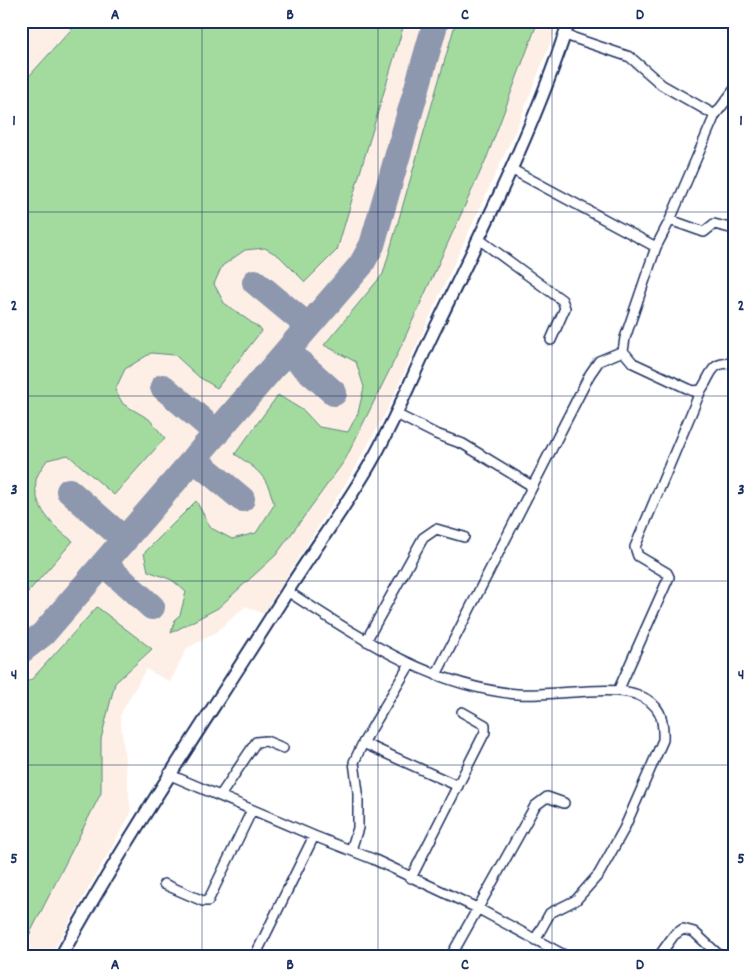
<svg xmlns="http://www.w3.org/2000/svg" width="755" height="977" viewBox="0 0 755 977" font-family="Dekko,sans-serif">
<style>
.built{fill:#fdefe5}
.green{fill:#a3db9f;stroke:#5f857e}
.lines{fill:none;stroke-linecap:round;stroke-linejoin:round}
.taxiway{stroke:#8d97ae;stroke-width:26}
.street-casing{stroke:#1b2f5e;stroke-width:12}
.secondary-casing{stroke:#1b2f5e;stroke-width:15}
.street{stroke:#fff;stroke-width:9}
.secondary{stroke:#fff;stroke-width:11}
.grid{fill:none;stroke:#1b2f5e;stroke-width:1;stroke-opacity:0.55}
.neatline{fill:none;stroke:#1b2f5e;stroke-width:2}
.grid-label{font-size:16px;text-anchor:middle;font-weight:bold;fill:#1b2f5e}
</style>
<rect width="100%" height="100%" fill="#fff"/>
<filter id="ink" filterUnits="userSpaceOnUse"><feTurbulence type="fractalNoise" baseFrequency=".02" numOctaves="2"/><feDisplacementMap in="SourceGraphic" scale="10" xChannelSelector="R" yChannelSelector="G"/><feConvolveMatrix kernelMatrix="1 2 1 2 8 2 1 2 1" color-interpolation-filters="sRGB"/></filter>
<g filter="url(#ink)">
<path class="built" d="M21 21H559L517 127 386 412 354 470 263 614 246 606 214 634 187 648 170 682 146 669 120 715 131 813 50 956H21Z"/>
<path class="green" d="M79 21H405L337 250 305 282 279 256 265 248 245 250 222 266 214 284 224 303 262 330 217 388 199 377 175 355 151 353 125 369 115 390 123 404 149 419 165 438 114 495 68 455 47 460C44 465 37 474 36 480 32 506 54 528 73 541L21 600V85Z
M456 21H538L487 157 396 357 345 460 276 555 218 608 171 633 175 619 180 615 186 592 172 580 148 571 144 553 196 501 211 528 232 539 256 533 274 505C267 475 259 471 235 454L278 395 304 411 319 427 348 432 358 413 364 387 356 362 324 345 383 274Z
M97 607 152 649 115 683 101 739V793L21 951V685L32 679Z"/>
<g class="lines">
<path class="taxiway" d="M255 282 308 326
M287 351 334 393
M163 387 217 433
M194 459 242 499
M69 491 125 540
M104 564 152 607
M21 651 43 634 361 265 372 245 436 21"/>
<defs>
<path id="street" d="M565 35 630 57 662 85 715 115
M734 90 715 115 670 220 656 247 625 338 623 351 633 363 693 391 701 390C712 375 710 360 734 364
M511 169 656 247
M670 220 704 232 714 224 734 229
M480 240 562 300 565 308 551 340
M396 414 436 434 463 444 532 486
M287 591C359 637 429 686 517 694 550 697 611 684 638 695 660 704 664 717 663 740L624 829 599 874 576 900 550 913 535 940
M366 641 423 538 436 529 464 537
M410 664 363 743 458 786
M436 675 590 374 599 361 623 351
M618 691 669 577 667 573 638 556 635 547 701 390
M168 774 314 836 373 859 477 908 566 956
M220 796 256 742 266 741 283 748
M351 850 358 828V792L354 762 363 743
M411 878 485 732V725L462 712
M164 884 203 901H208L252 810
M380 955 384 956
M255 956 314 836
M451 956 535 806 547 797 564 803
M659 956 674 935 683 929 694 932 720 956"/>
<path id="secondary" d="M61 956C130 831 211 713 287 592 314 549 344 509 369 466 396 420 415 369 439 321 486 223 536 125 569 21"/>
</defs>
<use href="#street" class="street-casing"/>
<use href="#secondary" class="secondary-casing"/>
<use href="#street" class="street"/>
<use href="#secondary" class="secondary"/>
</g>
</g>
<path class="grid" d="M202 21V956M378 21V956M552 21V956M21 212H734M21 396H734M21 581H734M21 765H734"/>
<rect width="755" height="977" fill="none" stroke="#fff" stroke-width="55"/>
<rect x="28" y="28" width="700" height="922" class="neatline"/>
<g class="grid-label">
<text x="115" y="19">A</text>
<text x="290" y="19">B</text>
<text x="465" y="19">C</text>
<text x="640" y="19">D</text>
<text x="14" y="125">1</text>
<text x="741" y="125">1</text>
<text x="14" y="310">2</text>
<text x="741" y="310">2</text>
<text x="14" y="494">3</text>
<text x="741" y="494">3</text>
<text x="14" y="679">4</text>
<text x="741" y="679">4</text>
<text x="14" y="863">5</text>
<text x="741" y="863">5</text>
<text x="115" y="969">A</text>
<text x="290" y="969">B</text>
<text x="465" y="969">C</text>
<text x="640" y="969">D</text>
</g>
</svg>
